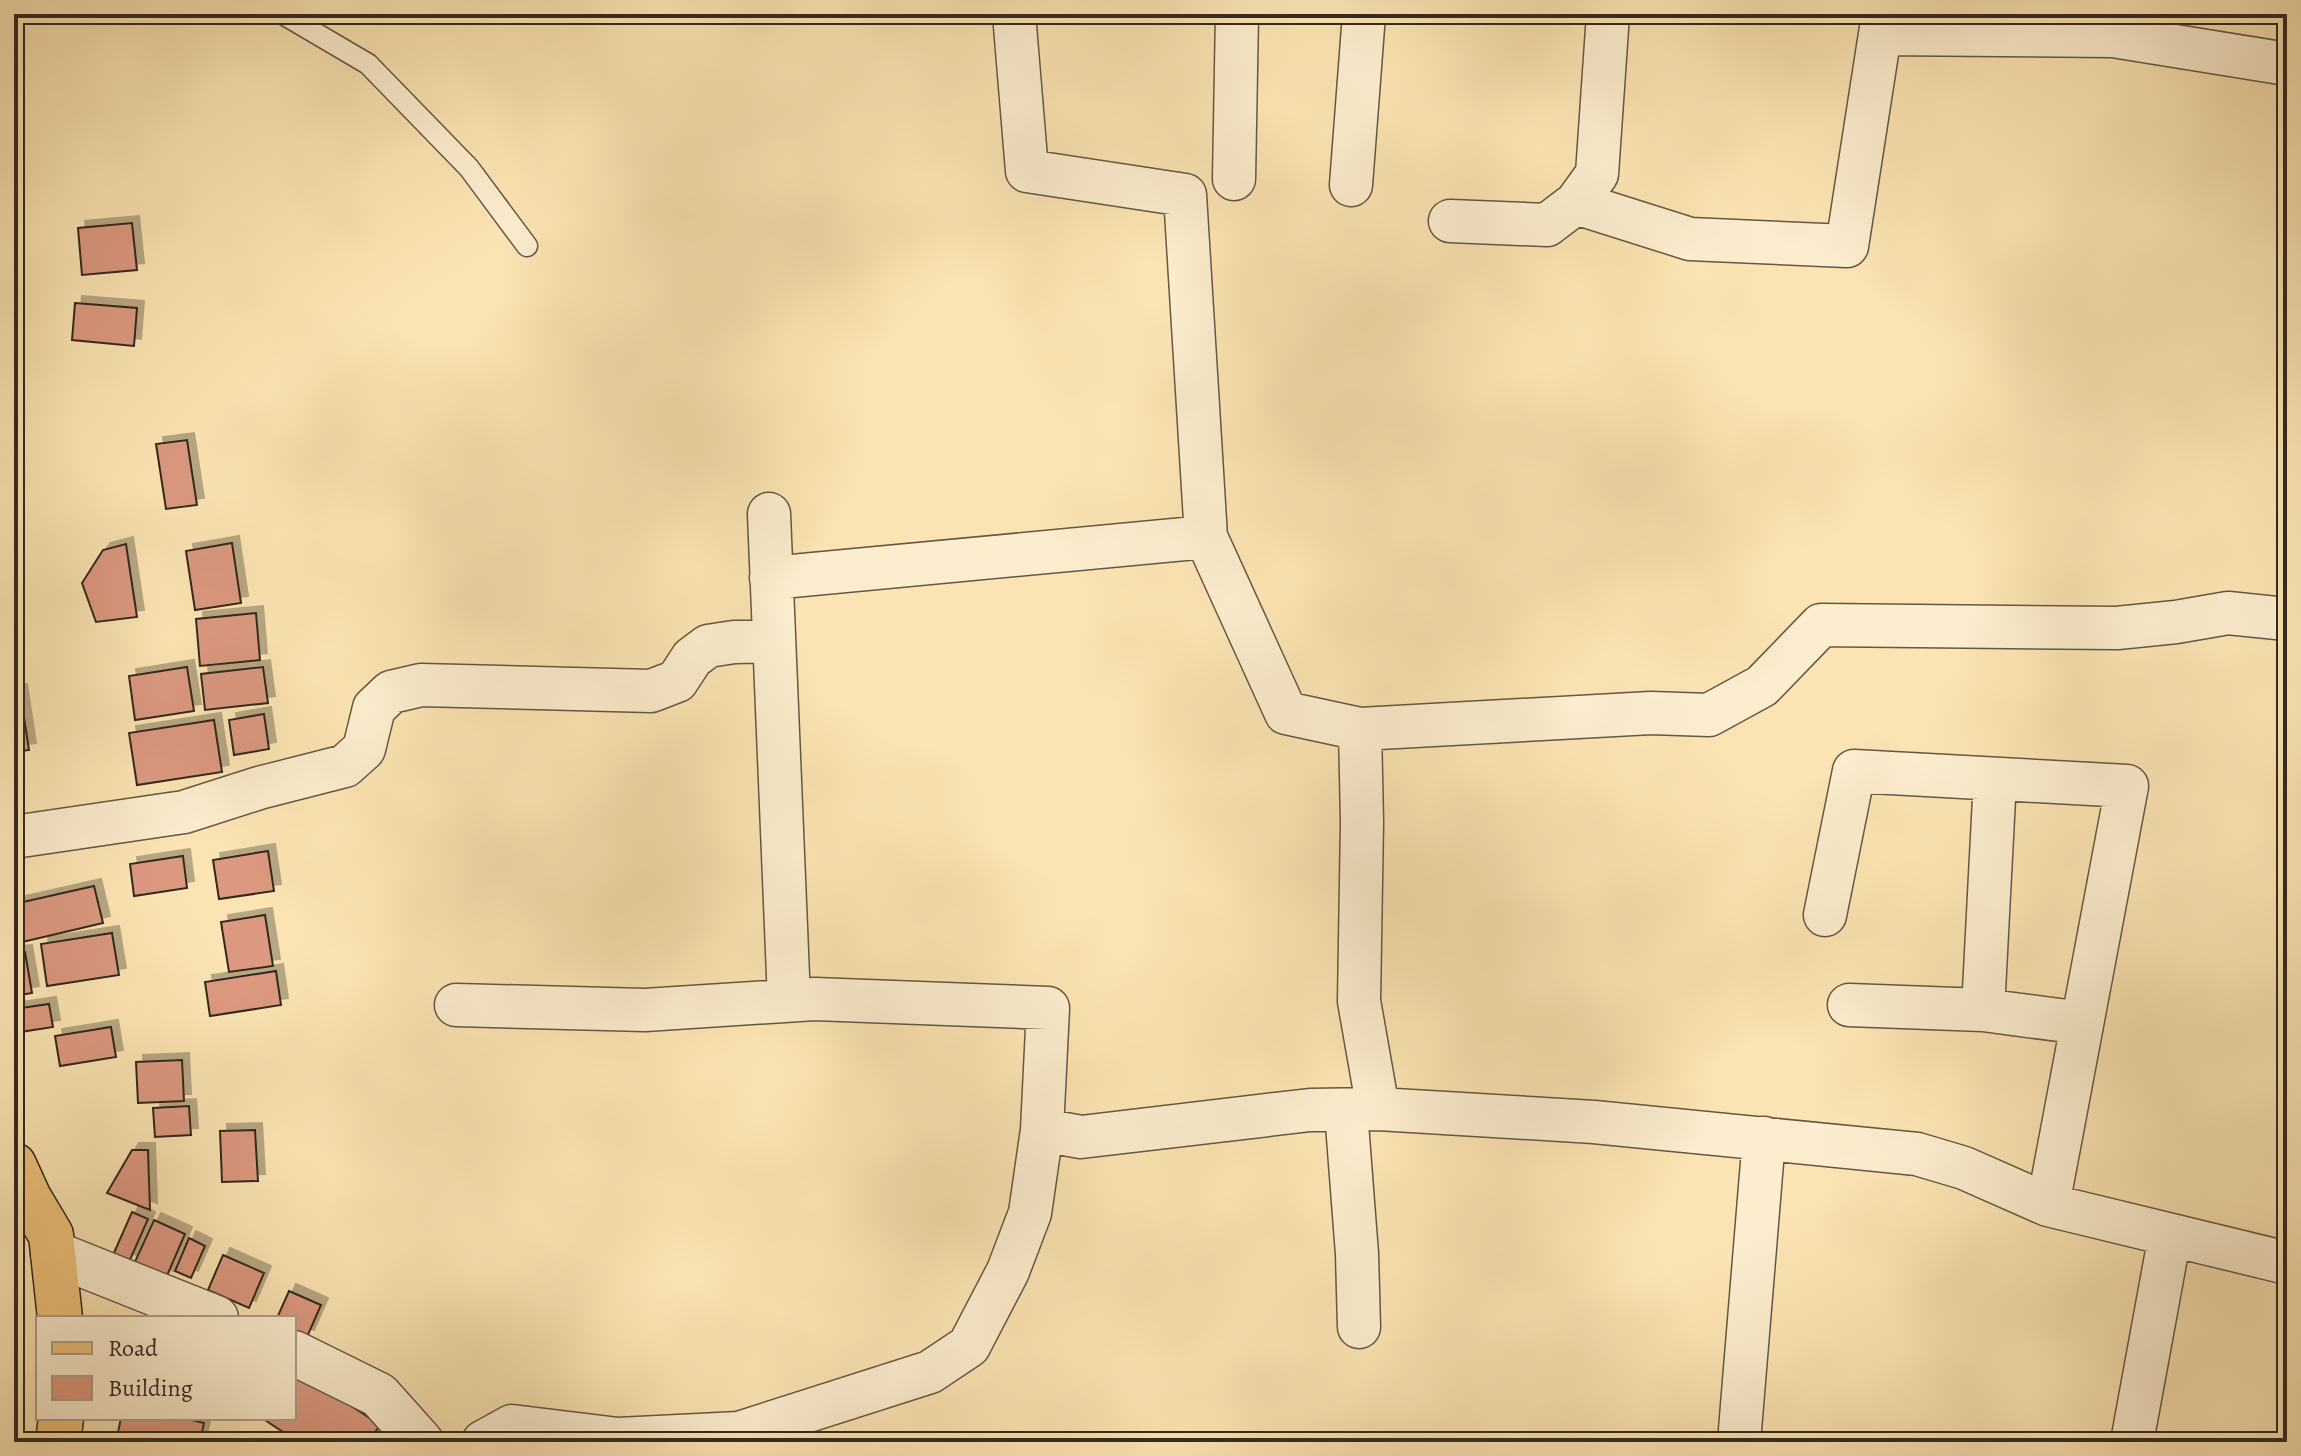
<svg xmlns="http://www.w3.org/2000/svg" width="2301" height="1456" viewBox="0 0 2301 1456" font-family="Alegreya,serif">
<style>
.building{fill:#dc9980;stroke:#33291f;stroke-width:2;filter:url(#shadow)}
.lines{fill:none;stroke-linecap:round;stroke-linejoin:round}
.service-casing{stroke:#655844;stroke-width:23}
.minor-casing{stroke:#655844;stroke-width:45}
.tertiary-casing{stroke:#655844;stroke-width:47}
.primary-casing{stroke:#33291f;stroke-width:47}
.service{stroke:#fcedce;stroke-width:20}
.minor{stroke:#fcedce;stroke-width:42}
.tertiary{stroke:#fcedce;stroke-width:44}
.primary{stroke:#eec27a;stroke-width:44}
</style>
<defs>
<filter id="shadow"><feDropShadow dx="7" dy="-7" stdDeviation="0" flood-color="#0004"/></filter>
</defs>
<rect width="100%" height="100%" fill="#fbe4b3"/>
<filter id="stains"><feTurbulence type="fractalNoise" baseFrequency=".0025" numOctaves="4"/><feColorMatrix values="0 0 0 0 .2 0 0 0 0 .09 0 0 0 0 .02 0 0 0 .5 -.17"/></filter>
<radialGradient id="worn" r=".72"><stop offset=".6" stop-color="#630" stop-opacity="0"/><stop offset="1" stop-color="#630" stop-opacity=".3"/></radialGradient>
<path class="building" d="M132 223 137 270 82 275 78 228Z
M75 303 137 308 134 346 72 340Z
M187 440 197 505 166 509 156 444Z
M232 543 241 603 195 610 186 551Z
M126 544 137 617 96 622 82 583 103 550Z
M256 613 260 660 200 666 196 619Z
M187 667 194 711 135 720 129 676Z
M263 667 268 703 205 710 201 674Z
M14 691H20L29 750 14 752Z
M264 714 269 749 234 755 229 720Z
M214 720 222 772 137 785 129 733Z
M268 851 274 891 219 899 213 860Z
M183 856 187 888 134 896 130 864Z
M94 886 103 923 14 944V904Z
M265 915 273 966 229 972 221 922Z
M112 933 119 975 47 986 41 944Z
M25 952 32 993 14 996V953Z
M276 971 281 1005 210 1016 205 982Z
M49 1004 53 1027 14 1033V1009Z
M111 1027 116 1057 60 1066 55 1036Z
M182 1060 184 1101 138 1103 136 1062Z
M189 1106 191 1135 155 1137 153 1108Z
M255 1130 258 1181 222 1182 220 1131Z
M132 1150H148L150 1210 107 1193Z
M132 1212 148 1219 129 1262 113 1255Z
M154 1220 185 1234 166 1278 134 1264Z
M189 1238 205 1246 191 1278 175 1271Z
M223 1255 264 1273 249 1308 208 1290Z
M289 1291 321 1305 307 1337 294 1331V1318H277Z
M294 1368 380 1425 368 1442H298L262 1418H294Z
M121 1418H183L204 1423 200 1442H116Z"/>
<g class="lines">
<defs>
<path id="service" d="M283 14 368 64 469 168 527 246"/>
<path id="minor" d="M1014 14 1027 171 1185 195 1206 537 1286 713 1360 729
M1883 14 1880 34 2113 36 2287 64
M1234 179 1237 14
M1351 185 1364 14
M1576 203 1597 174 1608 14
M1450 221 1547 225 1576 203 1690 239 1847 246 1880 34
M769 514 789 1000
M771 578 1206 537
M14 837 184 812 259 788 345 766 364 749 374 708 391 692 421 685 651 691 677 681 692 658 708 646 734 642 774 641
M1825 915 1854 771 2127 786 2048 1205
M456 1005 645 1010 815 999 1048 1008 1042 1130
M1849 1005 1983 1010 2082 1023
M1983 1010 1995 779
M1378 1109 1359 1001 1362 822 1360 729 1651 713 1709 715 1762 686 1821 625 2117 628 2176 622 2228 613 2287 619
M1346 1111 1357 1254 1359 1327
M483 1442 512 1426 618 1439 739 1433 930 1372 969 1346 1008 1271 1030 1213 1042 1130 1081 1137 1310 1110 1378 1109 1594 1122 1917 1154 1964 1168 2048 1205 2287 1263
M1739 1442 1764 1138
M2132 1442 2170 1235"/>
<path id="tertiary" d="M53 1253 216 1318
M294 1353 379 1395 421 1442"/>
<path id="primary" d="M14 1165 29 1198 51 1235 60 1318
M58 1442 61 1418"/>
</defs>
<use href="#service" class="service-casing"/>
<use href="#minor" class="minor-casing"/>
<use href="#tertiary" class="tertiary-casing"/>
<use href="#primary" class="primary-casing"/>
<use href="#service" class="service"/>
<use href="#minor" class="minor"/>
<use href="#tertiary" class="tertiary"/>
<use href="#primary" class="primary"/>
</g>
<rect width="2301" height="1456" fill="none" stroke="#fbe4b3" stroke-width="48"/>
<rect x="16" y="16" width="2269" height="1424" fill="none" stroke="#33291f" stroke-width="4"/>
<rect x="24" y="24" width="2253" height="1408" fill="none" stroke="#33291f" stroke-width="2"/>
<rect x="36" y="1316" width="260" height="104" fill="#fcedce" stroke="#ac9f88" stroke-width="2"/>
<rect x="52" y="1342" width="40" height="12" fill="#eec27a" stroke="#ac9f88" stroke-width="2"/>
<text x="108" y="1356" font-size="24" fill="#33291f">Road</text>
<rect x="52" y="1376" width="40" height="24" fill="#dc9980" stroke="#ac9f88" stroke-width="2"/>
<text x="108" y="1396" font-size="24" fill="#33291f">Building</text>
<rect width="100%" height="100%" filter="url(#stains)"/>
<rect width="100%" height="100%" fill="url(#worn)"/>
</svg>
